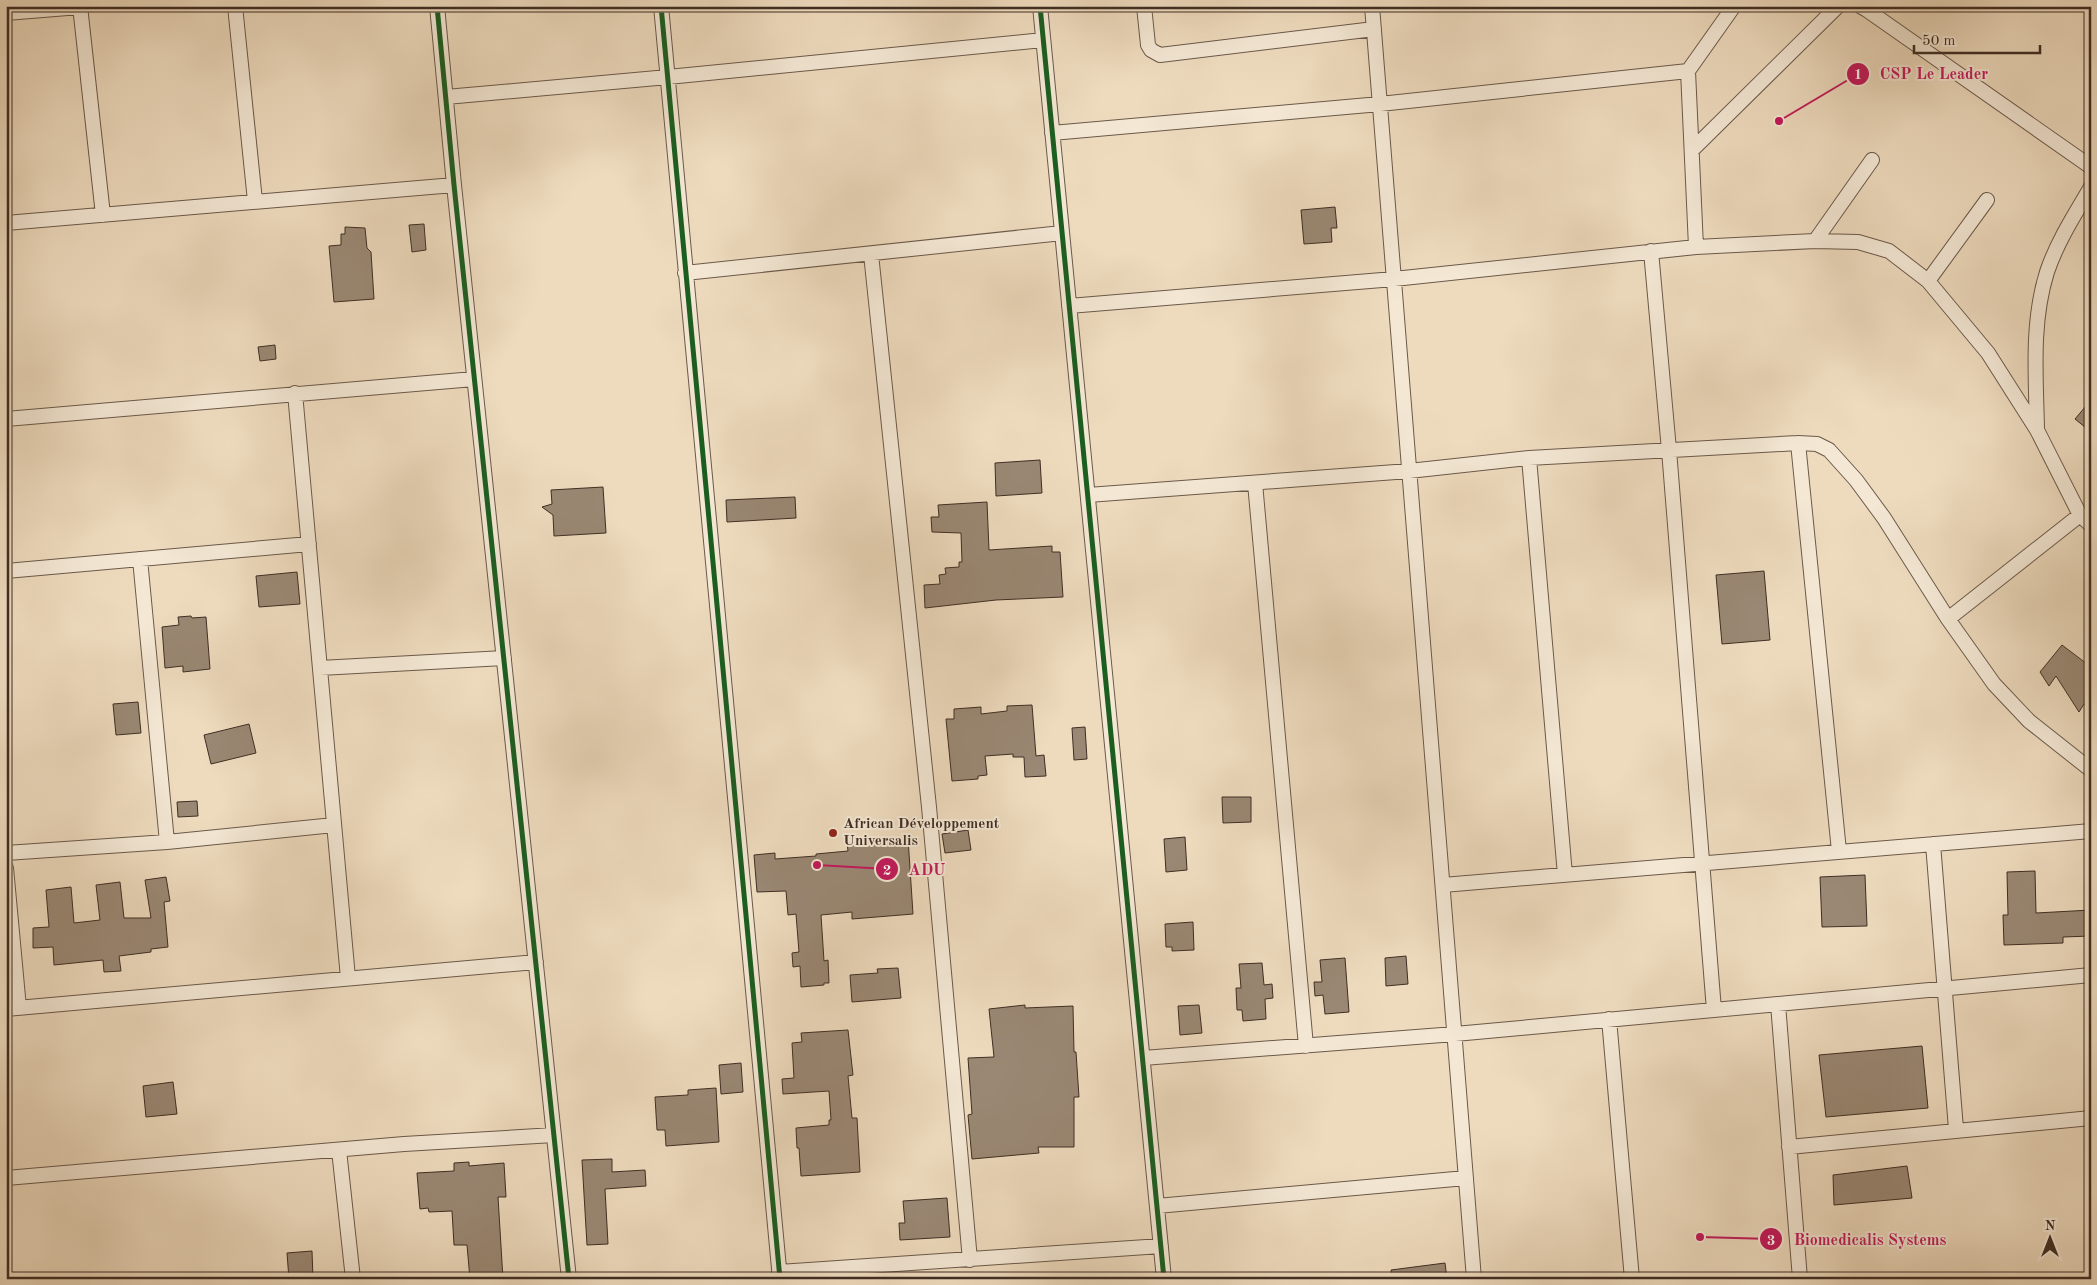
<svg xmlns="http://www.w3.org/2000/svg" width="2097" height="1285" viewBox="0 0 2097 1285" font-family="'Old Standard TT',serif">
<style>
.building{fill:#9a8874;stroke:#3f2e24}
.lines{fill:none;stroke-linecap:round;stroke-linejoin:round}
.minor-casing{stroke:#6b594a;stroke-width:16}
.minor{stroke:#f4e8d5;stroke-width:14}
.cycleway-casing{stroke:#f4e8d5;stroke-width:8}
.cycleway{stroke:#1b5e20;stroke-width:5}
.poi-dot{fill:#8f2418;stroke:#f4e8d5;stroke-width:2}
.labels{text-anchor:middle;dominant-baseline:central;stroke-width:4;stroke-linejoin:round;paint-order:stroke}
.poi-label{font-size:15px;font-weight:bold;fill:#3f2e24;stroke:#f4e8d5;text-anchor:start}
.leader{fill:none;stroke:#c2185b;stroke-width:2}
.callout-dot{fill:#c2185b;stroke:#f4e8d5;stroke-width:2}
.mark-label{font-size:15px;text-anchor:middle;font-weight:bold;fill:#fff}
.callout-label{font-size:16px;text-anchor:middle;font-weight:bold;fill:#c2185b;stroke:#f4e8d5;stroke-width:4;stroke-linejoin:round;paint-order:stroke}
</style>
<rect width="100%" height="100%" fill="#eedbbe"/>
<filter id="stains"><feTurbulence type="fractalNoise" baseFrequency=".004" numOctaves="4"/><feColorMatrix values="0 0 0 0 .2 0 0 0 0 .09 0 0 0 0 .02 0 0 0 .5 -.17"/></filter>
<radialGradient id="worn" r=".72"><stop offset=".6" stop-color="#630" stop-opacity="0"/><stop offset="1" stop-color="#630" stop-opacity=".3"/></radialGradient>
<path class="building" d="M1335 207 1337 228H1331L1332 242 1304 244 1301 210Z
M424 224 426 250 412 252 409 225Z
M345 227 365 228 367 248 371 252 374 299 334 302 329 246 341 245V234H345Z
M275 345 276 359 260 361 258 347Z
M2091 400V432L2075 419Z
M1040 460 1042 493 996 496 995 463Z
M603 487 606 533 554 536 553 515 542 507 552 504 551 490Z
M795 497 796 518 727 522 726 500Z
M987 502 989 550 1052 546V552H1060L1063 597 996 600 925 608 924 585 940 584 939 575 946 574 945 568 959 567V562H962L961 533 932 532 931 517H939L938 505Z
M1764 571 1770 640 1722 644 1716 575Z
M297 572 300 604 259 607 256 576Z
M191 616 192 618 206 617 210 669 183 672V666L165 668 162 627 179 625 178 617Z
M2062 645 2091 667V710L2084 704 2079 712 2056 676 2049 686 2040 672Z
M138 702 141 733 116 735 113 704Z
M1032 705 1036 756 1044 755 1046 776 1025 777 1024 757H1013V754L985 756 987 775 978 776V779L952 781 946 719H954V709L981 707V714L1007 711V706Z
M249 724 256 753 211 764 204 735Z
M1085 727 1087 759 1074 760 1072 728Z
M1222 797H1251V822L1223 823Z
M197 801 198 816 178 817 177 802Z
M968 830 971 850 945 853 942 834Z
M1185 837 1187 870 1166 872 1164 839Z
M908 838 913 914 852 919V912L821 915 824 961 828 960 829 983H824V985L801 987 800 966 793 967 792 953 799 952 796 914 788 915 786 891 757 892 754 855 775 853V859L816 856V854L848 851 847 843Z
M2035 871 2036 913 2091 910V936L2063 937V943L2004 945 2003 915H2008L2007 872Z
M1865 875 1867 926 1822 927 1820 877Z
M166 877 170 901 164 902 168 947 151 949V952L119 956 121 971 104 972 103 960 54 965 53 947 33 948V928L49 927 46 890 71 887 74 923 100 920 96 885 120 882 124 918H151L145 880Z
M1193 922 1194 950 1172 951V947H1166L1165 924Z
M1406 956 1408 984 1386 986 1385 958Z
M1345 958 1349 1012 1325 1014 1323 995 1315 996 1314 982H1322L1320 960Z
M1262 963 1264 985 1272 984 1273 998 1265 999 1266 1019 1243 1021 1242 1010H1237L1236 988H1241L1239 964Z
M898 968 901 998 852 1002 850 975 878 973 877 969Z
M1025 1005V1008L1073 1006 1074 1052H1076L1079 1097H1074V1147H1038L1039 1153 972 1159 968 1115 972 1114 968 1058 994 1057 989 1009Z
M1199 1005 1202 1033 1180 1035 1178 1006Z
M848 1030 853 1075 848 1076 852 1118H857L860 1172 801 1176 799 1148H797L796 1128 829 1125V1120H831L829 1091 783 1094 782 1079 794 1078 792 1043 802 1042 801 1033Z
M1922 1046 1928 1108 1826 1117 1819 1055Z
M741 1063 743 1092 721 1094 719 1065Z
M173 1082 177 1114 146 1117 143 1086Z
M716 1088 719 1142 666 1146 665 1130H657L655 1097 688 1095V1090Z
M612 1159V1172L645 1170 646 1186 605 1189 608 1244 587 1245 582 1160Z
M469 1162V1166L504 1163 506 1197H498L503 1279H470L467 1245H454L452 1211 429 1212 428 1208 420 1209 417 1173 454 1171V1163Z
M1907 1166 1912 1198 1834 1205 1833 1175Z
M947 1198 950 1237 900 1240 899 1223H905L903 1201Z
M312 1251 313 1279H289L287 1253Z
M1445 1263 1447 1279H1392L1391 1270Z"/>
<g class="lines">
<defs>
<path id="minor" d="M80 6 103 215
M235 6 255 201
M437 6 454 185 569 1279
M661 6 780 1279
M1040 6 1164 1279
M1144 6 1148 45 1151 50 1160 55 1374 29
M1372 6 1474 1279
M1860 6 1867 10 2091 167
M6 13 80 7
M1688 71 1696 247
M446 97 668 77 1043 40
M1052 133 1380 104 1688 71 1734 6
M1692 150 1838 6
M6 223 454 185
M1815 241 1872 160
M1651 251 1669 450 1714 1010
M871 254 929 807 970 1260
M685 273 1062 233
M1928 281 1987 200
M1069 306 1394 279 1696 247 1815 241 1858 242 1889 251 1928 281 1988 353 2037 430 2080 515 2091 525
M295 393 348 978
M6 419 474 379
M2037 429C2036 377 2031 323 2047 272 2057 242 2075 214 2091 187
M1798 443 1839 851
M1529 458 1565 875
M1255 483 1306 1046
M1088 495 1409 471 1529 458 1798 443 1817 444 1829 450 1856 480 1884 518 1948 619 1994 684 2029 721 2091 770
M140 559 167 842
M6 571 309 544
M1948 619 2080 515
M320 668 504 658
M1933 844 1956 1129
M6 853 167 842 334 825
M6 868 19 1008
M1443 885 2091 831
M1778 1004 1800 1279
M6 1009 536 962
M1609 1019 1632 1279
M1143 1058 1455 1034 2091 975
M1789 1147 2091 1118
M339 1150 353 1279
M6 1178 404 1144 554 1135
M1157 1206 1466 1178
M779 1272 1161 1246"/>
</defs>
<use href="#minor" class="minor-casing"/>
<use href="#minor" class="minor"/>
<defs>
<path id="cycleway" d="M437 6 454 185 569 1279
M661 6 780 1279
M1040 6 1164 1279"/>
</defs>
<use href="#cycleway" class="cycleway-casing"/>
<use href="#cycleway" class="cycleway"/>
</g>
<circle class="poi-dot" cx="833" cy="833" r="5"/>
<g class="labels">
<g class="poi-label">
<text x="843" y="824">African Développement<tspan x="843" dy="17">Universalis</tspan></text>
</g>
</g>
<path class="leader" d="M1779 121L1858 74M817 865L887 869M1700 1237L1771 1239"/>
<g class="callout-dot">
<circle cx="1779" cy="121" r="5"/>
<circle cx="817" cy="865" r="5"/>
<circle cx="1700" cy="1237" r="5"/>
<circle cx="1858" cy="74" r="12"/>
<circle cx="887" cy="869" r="12"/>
<circle cx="1771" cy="1239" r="12"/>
</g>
<g class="mark-label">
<text x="1858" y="79">1</text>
<text x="887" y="875">2</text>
<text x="1771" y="1245">3</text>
</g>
<g class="callout-label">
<text x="1934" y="79">CSP Le Leader</text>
<text x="927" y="875">ADU</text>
<text x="1870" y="1245">Biomedicalis Systems</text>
</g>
<rect width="2097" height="1285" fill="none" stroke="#eedbbe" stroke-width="25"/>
<rect x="8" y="8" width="2082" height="1270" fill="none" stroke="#3f2e24" stroke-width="2.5"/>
<rect x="12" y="12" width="2072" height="1260" fill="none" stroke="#3f2e24"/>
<g transform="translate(2050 1238)" stroke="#f4e8d5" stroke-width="4" paint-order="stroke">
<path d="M0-4L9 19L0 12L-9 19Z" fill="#3f2e24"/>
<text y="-8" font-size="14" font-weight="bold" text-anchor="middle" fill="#3f2e24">N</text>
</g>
<path d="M1914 45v8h126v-8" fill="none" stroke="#3f2e24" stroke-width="2.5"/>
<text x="1922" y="45" font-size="15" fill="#3f2e24" stroke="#f4e8d5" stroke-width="4" paint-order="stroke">50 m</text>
<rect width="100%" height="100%" filter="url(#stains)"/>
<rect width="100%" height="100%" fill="url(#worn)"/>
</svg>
